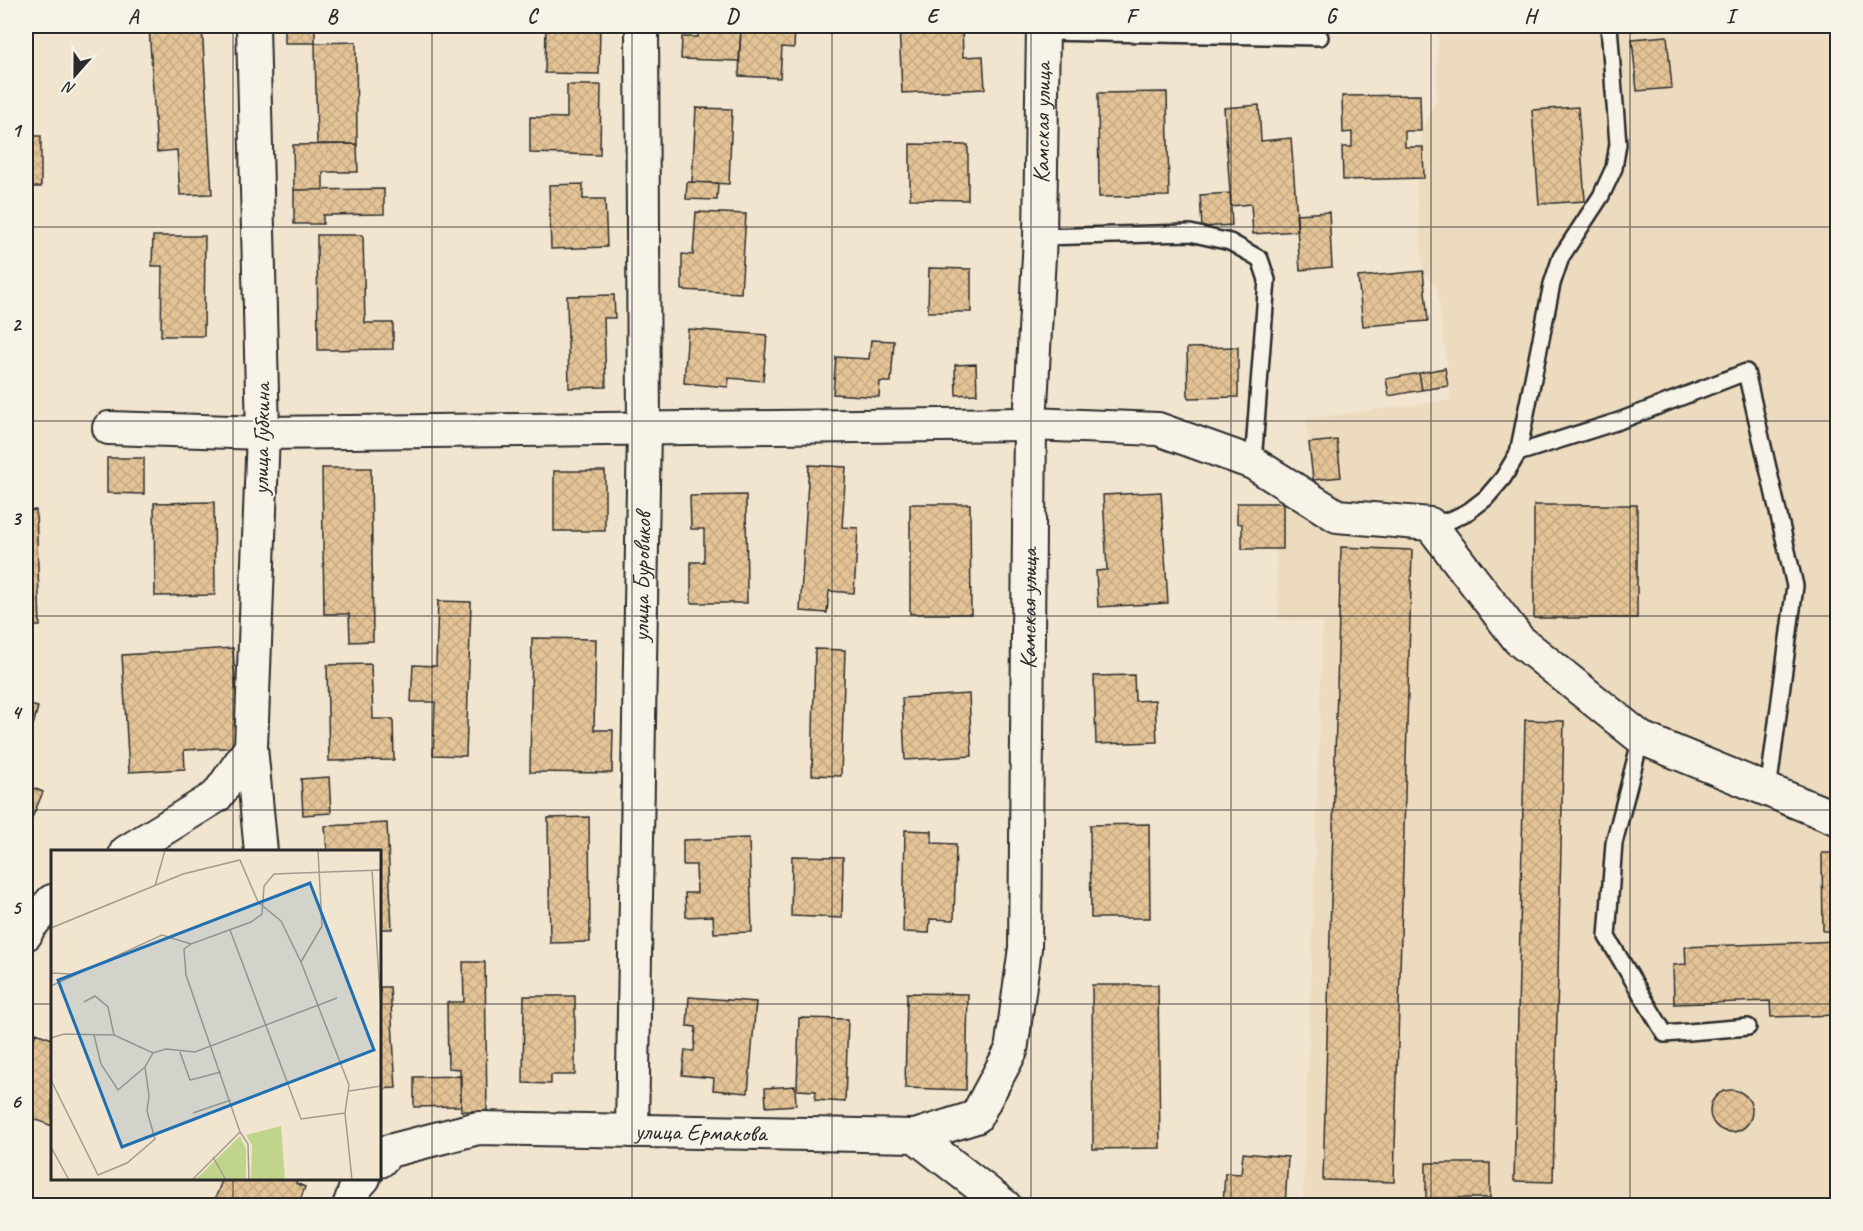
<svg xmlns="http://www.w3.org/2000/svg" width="1863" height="1231" viewBox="0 0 1863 1231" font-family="Caveat,sans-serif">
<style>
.built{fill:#eddbbf}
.building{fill:url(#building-cross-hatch);stroke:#2b2b2b;stroke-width:1.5}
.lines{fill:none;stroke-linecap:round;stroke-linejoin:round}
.service-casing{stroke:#2b2b2b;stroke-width:20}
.minor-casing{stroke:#2b2b2b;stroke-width:36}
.service{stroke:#f7f3e8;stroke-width:15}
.minor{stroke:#f7f3e8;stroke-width:32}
.grid{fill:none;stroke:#2b2b2b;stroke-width:1.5;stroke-opacity:0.55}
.labels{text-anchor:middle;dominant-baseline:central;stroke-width:4.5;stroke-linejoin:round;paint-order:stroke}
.street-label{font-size:24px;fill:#2b2b2b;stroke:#f7f3e8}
.inset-road{fill:none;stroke:#a29b8e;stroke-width:1.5}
.view{fill:#1f6fb2;fill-opacity:0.15;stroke:#1f6fb2;stroke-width:3}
.inset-edge{fill:none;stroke:#2b2b2b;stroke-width:3}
.neatline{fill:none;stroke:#2b2b2b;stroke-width:2}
.grid-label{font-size:20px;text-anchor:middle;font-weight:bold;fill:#2b2b2b}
</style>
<defs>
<pattern id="building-cross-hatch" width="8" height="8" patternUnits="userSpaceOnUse" patternTransform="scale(1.5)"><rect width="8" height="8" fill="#e4c497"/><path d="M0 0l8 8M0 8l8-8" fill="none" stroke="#c4a982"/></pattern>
</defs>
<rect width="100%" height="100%" fill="#f1e5d0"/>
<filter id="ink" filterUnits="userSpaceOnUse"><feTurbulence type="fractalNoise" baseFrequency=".0167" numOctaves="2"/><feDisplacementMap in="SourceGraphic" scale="12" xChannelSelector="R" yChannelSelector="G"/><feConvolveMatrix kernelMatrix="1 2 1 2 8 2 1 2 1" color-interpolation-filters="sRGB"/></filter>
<g filter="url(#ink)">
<path class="built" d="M1438 26H1837V1205H1303L1323 622 1278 619 1276 549H1283V503L1313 480 1306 419 1451 400 1437 287 1423 271 1416 178H1424L1421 131 1436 101Z"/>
<path class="building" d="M149 26H202L212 194 180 195 177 150 157 152Z
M285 26H315V43H285Z
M546 26H600L599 74 545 73Z
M698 26H741L739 61 681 59 682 37H698Z
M741 26H795L794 48 782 47 780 78 739 76Z
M899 26H962L963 57 983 56 985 89 902 93Z
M1667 36 1672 88 1637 91 1632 39Z
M356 42 357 144H317L315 43Z
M567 85H601L600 155 530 153V117L567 118Z
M1167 92 1169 196 1099 197 1098 93Z
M1420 95 1421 131H1405V147H1423L1424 178 1343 180 1342 147H1352V132L1343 133 1342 96Z
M1259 105 1261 141 1291 138 1298 231 1253 234 1251 204 1231 206 1224 108Z
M1578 107 1585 201 1539 204 1532 110Z
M696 108 732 109 729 184 692 182Z
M26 136H41V187H26Z
M357 144 358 172H323V190H294L293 145Z
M910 144 968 145V200L910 199Z
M687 182 718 183 717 200 686 199Z
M583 184V199H605L607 247 551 249 549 185Z
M384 189V214L323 215V224H294V190Z
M1230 193 1232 225 1202 227 1200 195Z
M696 212 746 214 741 293 682 290V254L693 255Z
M1329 212 1332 267 1300 270 1296 214Z
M317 235H363L365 323H393V349L318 350Z
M153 236H205L204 336H161L162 266H152Z
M929 268 971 269V312H928Z
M1423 271 1428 321 1363 326 1358 277Z
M614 295 615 318H604L606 387 569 388 567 296Z
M688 329 767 335 763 381 729 378 728 387 684 383Z
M871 340 894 341 891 382H880L879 397 833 394 836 357 869 359Z
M1238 347V397L1188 398 1187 348Z
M976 364 977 394 956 395 955 365Z
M1445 368 1448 386 1422 390 1419 373Z
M1419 373 1422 390 1389 396 1386 379Z
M1337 440 1341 477 1313 480 1309 443Z
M107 458H144V494L107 493Z
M809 465 846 467 842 527 858 528 854 593 829 591 827 613 800 611Z
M322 468H371L373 641 350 642 349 614H324Z
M554 471H605V531H554Z
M1161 492 1168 603 1098 607 1096 571 1107 570 1103 495Z
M746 495 747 603H691V562H704V529H691L690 496Z
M214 502 215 595 155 596 154 503Z
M1237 503H1283V549H1242V524L1237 523Z
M910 504H970L971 614H910Z
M1534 505H1637V618H1534Z
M36 510 40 626H26V511Z
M1341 547 1412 550 1394 1182 1323 1180Z
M438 601 471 602 466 756 433 755 435 702H411L413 665 436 666Z
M532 638 596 639 594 730H613L612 773 530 772Z
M233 648 239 747 184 750 185 769 129 772 122 655Z
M815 649 845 650 841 776 812 775Z
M371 664 373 719H393L394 760 329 761 327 665Z
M1134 675 1135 701 1155 700 1157 742 1096 744 1094 676Z
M969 694 972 756 905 760 902 698Z
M26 704 38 707 26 751Z
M1525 720 1564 721 1553 1182 1514 1181Z
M329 777 331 813 303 815 301 779Z
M26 785 43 792 32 818 26 815Z
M589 817 590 942 550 943 548 818Z
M387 823 392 929H380V852H327L325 826Z
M1149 824 1150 918H1091L1090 825Z
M905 830 932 831V843L956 844 954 920 930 919 929 933 903 932Z
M749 838 752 932 714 933 713 916 686 917 685 893H697L696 865H683V840Z
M1822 853H1838V931H1823Z
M792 856 843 857 842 918 791 916Z
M1838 941V1015L1771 1017 1770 1001 1674 1004 1673 965 1686 964 1685 947Z
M463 962H485L487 1111H461L460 1069 448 1068 447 1002H464Z
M1092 985H1158L1160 1148 1093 1149Z
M380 987H390L396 1088 380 1089Z
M907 993 968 994 966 1090 905 1088Z
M524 996H575V1075H551V1084L523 1083Z
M689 997 756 1002 748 1093 713 1090 714 1078 682 1075 685 1050 694 1051 696 1027 687 1026Z
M799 1018 848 1019 845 1102 815 1100 816 1091 797 1090Z
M36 1033 52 1039V1126L26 1116V1063Z
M461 1076V1106L414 1107V1077Z
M795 1086 796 1105 766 1107 765 1088Z
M1710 1111a21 21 0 1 1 42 0a21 21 0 1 1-42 0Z
M1243 1153 1288 1157 1285 1206 1223 1205 1225 1173 1241 1174Z
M1426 1163H1490V1198H1426Z
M223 1178H298L296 1183 305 1187 298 1206H232L215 1199Z
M1070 1201 1150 1204V1206H1070Z"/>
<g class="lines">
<defs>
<path id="service" d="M1043 32 1320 37
M1040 237 1190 233 1230 242 1260 259 1267 280 1253 463
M1518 453 1619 421 1746 372 1795 586 1768 791
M1430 524 1451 520 1469 511 1486 498 1503 478 1518 453 1552 284 1561 257 1601 196 1614 168 1618 144 1609 26
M1641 738 1614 843 1607 937 1665 1034 1748 1027"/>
<g id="minor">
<path d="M253 26 263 433 251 747 261 852"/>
<path d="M109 428 263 433 1030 424 1158 429 1253 463 1337 516 1430 524 1519 640 1641 738 1838 819"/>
<path d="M126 852 217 796 251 747"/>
<path d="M26 934 28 928 52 901"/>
<path id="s1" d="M632 1131 644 428 642 26"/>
<path id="s2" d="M915 1136 976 1117 1011 1051 1025 948 1030 424 1040 237 1043 26"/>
<path id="s3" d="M380 1161 389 1151 478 1128 915 1136 1005 1206"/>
<path d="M349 1206 356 1187 364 1178"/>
</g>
</defs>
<use href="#service" class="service-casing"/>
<use href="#minor" class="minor-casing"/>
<use href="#service" class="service"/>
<use href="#minor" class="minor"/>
</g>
</g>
<path class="grid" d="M233 26V852M432 26V1206M632 26V1206M832 26V1206M1031 26V1206M1231 26V1206M1431 26V1206M1630 26V1206M26 227H1838M26 421H1838M26 616H1838M26 810H1838M26 1004H52M380 1004H1838M233 1178V1206"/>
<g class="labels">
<g class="street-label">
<text stroke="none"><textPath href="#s2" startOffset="1068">Камская улица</textPath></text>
<text transform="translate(261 439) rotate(-89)">улица Губкина</text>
<text stroke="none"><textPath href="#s1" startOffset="554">улица Буровиков</textPath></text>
<text stroke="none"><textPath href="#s2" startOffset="582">Камская улица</textPath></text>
<text stroke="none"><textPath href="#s3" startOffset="328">улица Ермакова</textPath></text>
</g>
</g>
<g transform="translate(51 850)">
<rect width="330" height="330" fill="#f1e5d0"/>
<path d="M230 276 234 330H200L201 295 195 285ZM189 286 195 299V330H144Z" fill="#c1d58a"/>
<path class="inset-road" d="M321 20 330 159M104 36 114 0M0 78 132 24 189 10 207 52 230 71 250 112 298 235 294 263 301 330M179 80 250 269 294 263M140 94 133 99 135 125 189 282 197 294 198 330M250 112 271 76 267 0M0 123 20 124M0 136 111 85 140 94 200 72 211 64 213 36 223 24 330 20M33 152 44 146 57 157 63 185M43 185 50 214 67 240 94 217M0 188 13 184 63 185 102 203 115 199 144 202 286 148M129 202 139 230 170 222M0 230 47 325 76 313 104 289 96 261 98 246 94 217 102 203M298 241 330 236M142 263 180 250M0 297 18 330M162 307 175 330M141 330 189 282"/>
<path class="view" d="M259 33 323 200 71 297 7 130Z"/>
<rect width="330" height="330" class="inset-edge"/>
</g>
<rect width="1863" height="1231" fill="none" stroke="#f7f3e8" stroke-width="66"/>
<g transform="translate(75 75) rotate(201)" stroke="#f7f3e8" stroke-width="4.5" paint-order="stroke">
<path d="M0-4.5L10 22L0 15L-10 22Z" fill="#2b2b2b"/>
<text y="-9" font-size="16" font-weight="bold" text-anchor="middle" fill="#2b2b2b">N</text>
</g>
<rect x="33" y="33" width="1797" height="1165" class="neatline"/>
<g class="grid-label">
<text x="133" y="23">A</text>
<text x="332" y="23">B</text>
<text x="532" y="23">C</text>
<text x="732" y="23">D</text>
<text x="932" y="23">E</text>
<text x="1131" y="23">F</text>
<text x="1331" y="23">G</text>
<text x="1530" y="23">H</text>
<text x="1730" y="23">I</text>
<text x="16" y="137">1</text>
<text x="16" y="331">2</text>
<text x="16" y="525">3</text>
<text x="16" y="719">4</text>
<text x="16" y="914">5</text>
<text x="16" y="1108">6</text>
</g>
</svg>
